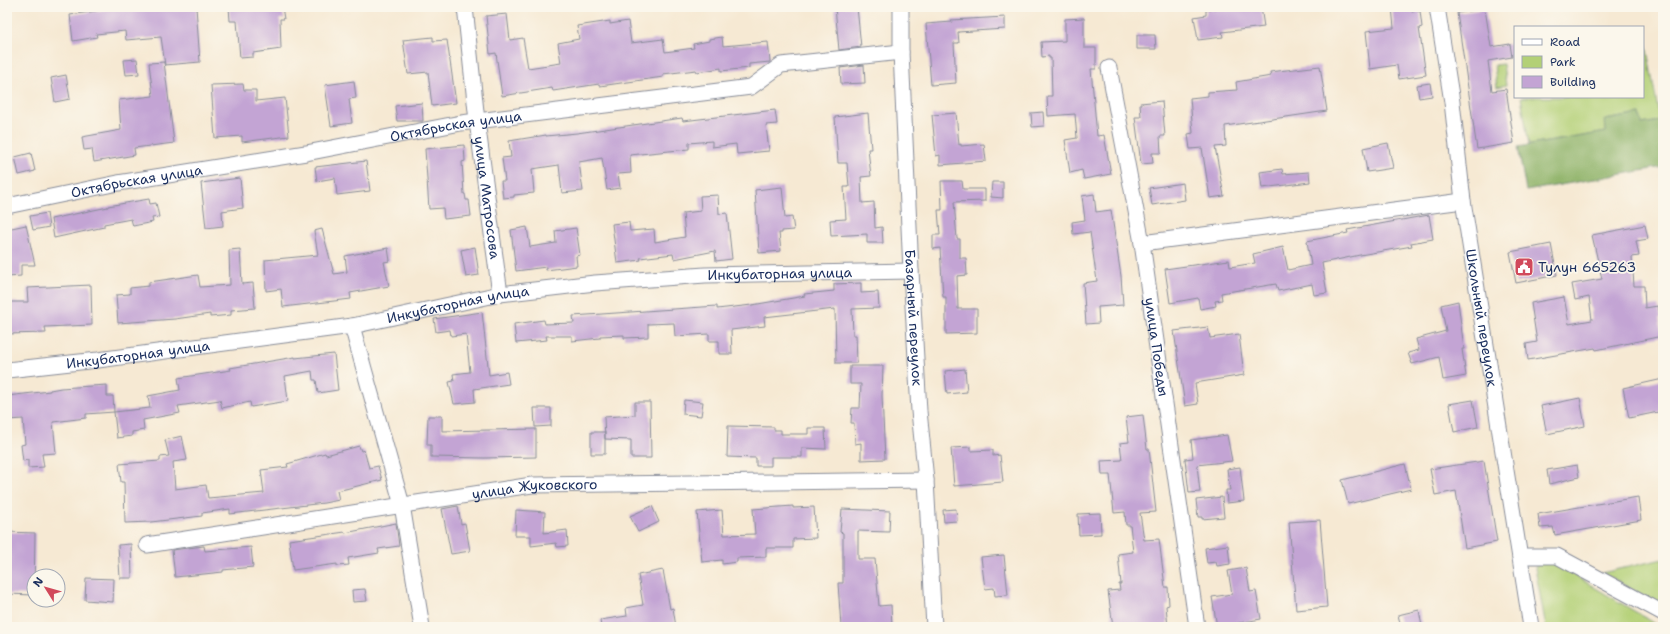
<svg xmlns="http://www.w3.org/2000/svg" width="1670" height="634" viewBox="0 0 1670 634" font-family="'Shantell Sans',sans-serif">
<style>
.green{fill:#b3d076;stroke:#67806a}
.forest{fill:#8eb267;stroke:#547062}
.building{fill:#c3a4d4}
.lines{fill:none;stroke-linecap:round;stroke-linejoin:round}
.minor-casing{stroke:#888c98;stroke-width:17}
.minor{stroke:#fff;stroke-width:15}
.labels{text-anchor:middle;dominant-baseline:central;stroke-width:3.5;stroke-linejoin:round;paint-order:stroke}
.street-label{font-size:14px;fill:#1b2f5e;stroke:#fbf7ec}
.poi-label{font-size:14px;fill:#1b2f5e;stroke:#fbf7ec;text-anchor:start}
</style>
<rect width="100%" height="100%" fill="#fbf7ec"/>
<filter id="ink" filterUnits="userSpaceOnUse"><feTurbulence type="fractalNoise" baseFrequency=".025" numOctaves="2"/><feDisplacementMap in="SourceGraphic" scale="8" xChannelSelector="R" yChannelSelector="G"/><feConvolveMatrix kernelMatrix="1 2 1 2 8 2 1 2 1" color-interpolation-filters="sRGB"/></filter>
<filter id="wash" filterUnits="userSpaceOnUse"><feTurbulence type="fractalNoise" baseFrequency=".012" numOctaves="4" result="noise"/><feDisplacementMap in="SourceGraphic" scale="16" xChannelSelector="R" yChannelSelector="G"/><feGaussianBlur stdDeviation="0.9" result="paint"/><feColorMatrix in="noise" values="0 0 0 0 0 0 0 0 0 0 0 0 0 0 0 0 0 1.4 0 .05"/><feComposite in="paint" operator="in"/></filter>
<g filter="url(#wash)">
<rect width="100%" height="100%" fill="#f6e9d3"/>
<path class="green" d="M1643 28 1660 121 1641 124 1640 114 1605 120 1607 132 1529 145 1521 97H1643Z
M1503 64 1506 85 1497 87 1494 65Z
M1663 559V606L1602 573Z
M1541 560H1546L1557 565 1661 627H1546L1535 568 1537 564Z"/>
<path class="forest" d="M1640 114 1642 124 1660 121 1663 139V167L1526 191 1518 147 1606 132 1605 120Z"/>
<g id="blocks">
<path class="building" d="M122 7H196L200 62 165 65 161 37 126 40 125 31 96 34 97 37 73 41 70 15Z
M229 7H282L284 19H280L281 49 253 53V57L240 58 237 21H230Z
M835 7H857L861 47 839 50Z
M1233 7H1261L1264 27 1222 32 1223 37 1198 40 1194 17 1206 15V10Z
M1392 7H1411L1412 12 1420 11 1422 27 1419 28 1426 75 1399 79 1397 65 1370 69 1366 31 1394 28Z
M1485 9 1491 47 1510 44 1512 57 1488 61 1492 91 1506 89 1514 143 1477 149 1457 13Z
M507 14 510 40 523 38 528 68 561 63 558 43 579 39 577 26 610 21V24L628 21 631 43 663 39 665 52 694 48 693 44 709 41V39L722 37 723 46 768 42 770 62 749 64V68L721 71V68L697 72 696 70 663 74V77L600 86 599 84 553 91 552 88 502 96 496 53 490 54 486 16Z
M1005 17V29L958 32 959 43H954L956 83 931 85 926 24 952 22 951 20Z
M1084 18V48H1096V69H1091L1097 136 1104 135 1111 174 1084 179 1082 170 1070 173 1065 140 1077 138 1075 114 1048 116 1047 96H1052L1051 58H1049V56L1042 57 1041 42 1065 41V19Z
M1137 35H1155L1156 49H1137Z
M433 37V41L447 40 456 103 432 106 428 72 408 74 403 40Z
M137 59 139 74 126 75 124 60Z
M164 62 174 143 134 148 135 155 94 162 92 149 84 150 82 137 121 130 119 100 153 96 149 63Z
M864 65 865 83 841 84 840 68Z
M1320 66 1327 111 1225 126 1226 146 1215 147 1224 196 1210 198 1202 148 1190 149 1188 134 1193 133 1190 98 1208 96V92L1237 90 1236 82 1271 76 1270 72Z
M66 75 70 99 55 102 51 78Z
M354 81 356 98 349 99 352 123 331 126 325 85Z
M1430 83 1432 96 1419 98 1417 85Z
M243 84 244 90H256V101L285 98 289 136 242 142V136L215 138 211 85Z
M1162 101 1165 136H1160L1161 153H1152L1153 163 1141 164 1135 117H1141L1140 103Z
M422 103 423 121H397L395 106Z
M775 110 777 124 766 125 769 151 737 154 736 144 712 147V141L689 143V149L630 155 631 173 618 174 620 188 607 190 602 158 579 162 583 191 562 193 559 165 532 169 534 193 514 195V197L503 198 501 181H505L502 158 511 157 509 141 546 135V136L577 133 682 118 683 121Z
M1043 112 1044 126 1032 127 1031 113Z
M868 113 871 149H868L871 176 861 177 862 203 874 202 875 228 882 227 883 243H867V234L831 236 830 220 846 219 844 187H849L847 163H838L835 117Z
M956 113 959 145 961 144V146L984 144 986 161 940 165V155L936 156 932 115Z
M1388 143 1393 168 1367 172 1363 148Z
M464 145 465 161 462 162 464 194H465L466 200H469L471 216 444 219 443 208 429 209 425 149Z
M31 153 35 171 19 175 15 157Z
M366 161 370 191 337 195 335 178 317 181 315 167Z
M1282 169 1283 174 1309 172 1310 182 1262 188 1260 172Z
M240 178 243 208 222 211 223 226 206 228 201 183Z
M941 181H962L963 189H985V201L954 202 957 239H960V258H966L967 275 957 276 958 309H977V333L946 334V297H943L940 248 933 249V235H940L938 210H942Z
M992 182H1003V198L991 197Z
M1183 183 1185 200 1152 205 1149 188Z
M782 187 785 218 792 217 794 230 782 231V233H779L781 251 759 253 755 190Z
M1094 194 1096 212 1111 210 1121 276 1123 305 1098 307 1099 323 1086 324 1083 283 1097 281 1090 232 1073 234 1072 222 1085 220 1082 196Z
M718 195 719 214 727 213 732 259 716 261 715 251 674 259 673 254 640 258 641 260 617 263 612 224 629 222 630 231 654 229 655 242 685 237 683 213 701 211 700 196Z
M149 199 150 204 156 203 159 217 152 218 153 222 133 226 131 219 104 224V227L54 238 51 219 108 207V206Z
M47 213 49 227 33 230 30 216Z
M1429 215 1433 239 1411 243 1412 246 1360 255 1322 263 1327 293 1314 295 1312 284 1278 291 1276 284 1221 293 1222 300 1215 301 1216 306 1200 309 1198 298 1170 303 1165 269 1229 260 1230 267 1255 263 1253 254 1283 247 1288 270 1311 265 1307 241 1348 233 1347 230Z
M26 225 35 265H21V276L7 277V229Z
M1645 225 1648 239 1636 241 1639 256 1632 257 1634 286H1644L1645 308 1658 306 1661 318H1659L1662 336 1596 350 1595 348 1528 360 1526 344 1537 342 1531 303 1564 297 1569 324 1592 320 1589 297 1575 300 1572 284 1602 279 1592 235Z
M527 227 530 247 556 243 555 231 576 228 580 255 576 256 577 266 546 270V267L516 271 511 230Z
M322 229 334 274 347 272 345 256 388 248 390 261 384 262 389 286 350 293 351 299 283 307 281 289 266 291 265 260 318 255 314 231Z
M1551 244 1557 275 1516 283 1510 252Z
M475 247 479 275 466 277 461 250Z
M240 249 242 284 253 283 255 308 231 310V315L210 317V314L175 319 118 323 116 295 130 294V288L149 286V282L198 275 200 287 230 285 229 250Z
M861 283V293L878 292 879 308 852 309 853 335H856L857 363H836L835 309 764 317 765 326 731 330 732 354H719V341H709V334L675 336 674 323 648 324V337L624 338V335L600 336V338L572 341V336H546L547 340 516 343 514 324 544 320 545 324 574 323 573 316 717 306V309L752 305 805 296 804 294 834 291V284Z
M91 285 92 325 45 327 46 333 7 334V302H28L27 288Z
M1458 301 1464 349H1462L1466 376 1443 380 1439 357 1412 364 1408 353 1419 350 1416 339 1446 331 1441 305Z
M482 312 489 375 507 372 509 384 474 389 475 402 454 404 449 382 454 381 453 374 470 372 466 334 451 336 450 330 436 332 434 319Z
M1208 327 1210 338 1239 334 1244 375 1195 383 1198 404 1185 406 1174 331Z
M334 354 338 390 318 393 316 380H313L312 371 285 376 288 401 251 407 250 402 222 408 220 400 178 406 180 413 143 420 144 430 132 432V436L117 438 114 412 86 414V418L53 422 56 453 42 454 44 467 28 468V460L23 461 21 445 25 444 23 419 7 420V396L50 391V390L61 388 107 385V396H113L114 412 150 408 148 396 180 390 178 378 231 370 230 368 295 357V358Z
M850 366H883L882 396 885 459 861 460V443L855 444 854 423H851L852 408H860L861 384H850Z
M965 369 967 392 947 394 945 371Z
M1663 379V411L1629 418 1623 388Z
M1580 398 1585 426 1547 434 1541 406Z
M684 400 703 402 701 416 683 414Z
M1473 400 1478 427 1454 432 1449 404Z
M635 402H650L651 458H631V440L605 439 604 417 635 415Z
M534 408H551V426L535 427Z
M1143 415 1147 449H1149L1156 512 1140 513 1144 540 1159 539 1165 587H1168L1169 605 1166 606 1168 627H1113L1108 591 1120 590 1119 584H1121L1118 554 1133 552 1130 525H1126L1125 512 1114 513 1110 475H1102L1101 461 1122 460 1120 443 1129 442 1126 417Z
M428 416H442V431L536 429V457L484 458 431 457V445H427Z
M728 426 774 427V430H781V434H808V428H825L826 449 802 448V457H771V466H756V458L727 457Z
M591 432H605V454H591Z
M1227 435 1232 461 1197 465 1200 492 1189 493 1185 459 1193 458 1191 440Z
M182 436 187 460 173 462 175 489 206 485 208 498 264 493 261 470 288 467 287 464 325 453 326 455 359 446 361 451 364 450 369 468 378 466 382 480 337 491 339 500 324 503 230 514V509L202 513V516L151 522 125 523 124 482H121L119 464 160 461V457L169 456 165 440Z
M971 447V451L993 450V456L1000 455 1003 482 954 486 951 448Z
M1484 461 1497 542 1465 548 1456 491 1435 495 1430 469Z
M1405 464 1411 489 1348 504 1342 480Z
M1577 465 1579 477 1549 484 1547 470Z
M1240 467 1244 501 1227 503 1226 490H1230L1227 469Z
M1222 497 1224 517 1202 519V517H1198L1196 500Z
M1638 497 1641 520 1555 535 1553 527 1540 528 1538 514Z
M458 506 461 524 465 523 470 551 451 554 442 509Z
M652 506 659 522 638 532 630 516Z
M793 506V508L814 507 816 538 793 539V548H766V557L737 558V562L722 564V560L702 562 697 512 722 510 724 535 755 534 753 509Z
M842 509 890 511 889 532 858 531V559H875L879 606 891 605 892 627H841L838 583H843V533L840 532Z
M956 509 957 521 944 522 943 510Z
M516 510 545 512 544 533 567 530 568 546 557 547 556 543 531 546V536H515Z
M1100 513 1101 534 1079 535 1078 514Z
M1320 520 1327 607 1296 610 1289 522Z
M396 523 399 546 378 549 379 553 348 558 349 565 337 566V564L293 570 289 540 345 532V533Z
M7 532 35 533 34 595 7 594Z
M131 544 132 578H120L118 545Z
M1228 545 1230 564 1217 566 1216 562 1207 563 1205 548Z
M204 546 205 551 251 547 253 567 223 570V572L175 577 172 550Z
M1004 555 1008 595 995 596 994 588 985 589 981 557Z
M1246 568 1250 592 1256 591 1261 619 1233 624V627H1217L1212 597 1232 594 1228 571Z
M663 570 670 609 673 608 676 627H601L600 620 627 616 626 608 643 605 638 575Z
M86 578 114 579 113 602 85 600Z
M365 589 367 601 353 602 352 590Z
M1419 610 1422 627H1401L1398 615Z"/>
</g>
</g>
<g filter="url(#ink)">
<use href="#blocks" fill-opacity="0" stroke="#888c98" stroke-width="1"/>
<g class="lines">
<defs>
<g id="minor">
<path id="s1" d="M465 7 477 121 500 294"/>
<path id="s2" d="M901 7V52L911 271 919 411 926 480 934 627"/>
<path id="s3" d="M1437 7 1452 102 1463 201 1531 627"/>
<path id="s4" d="M1109 68 1142 243 1197 627"/>
<path id="s5" d="M7 206 118 183 306 153 461 123 751 87 781 65 901 52"/>
<path d="M1142 243 1463 201"/>
<path d="M352 326 402 505 422 627"/>
<path id="s6" d="M7 370 98 360 352 326 500 294 595 283 705 275 911 271"/>
<path id="s7" d="M147 545 532 485 926 480"/>
<path d="M1520 556H1557L1663 613"/>
</g>
</defs>
<use href="#minor" class="minor-casing"/>
<use href="#minor" class="minor"/>
</g>
</g>
<defs>
<symbol id="civic-square" viewBox="-11 -11 22 22"><rect x="-9" y="-9" width="18" height="18" rx="4" fill="#d1495b" stroke="#fbf7ec"/><path d="M-.6-6.5H3V-4.5H.6V-3L4-1V1h2V6H-6V1h2V-1L-.6-3ZM-1.2 2.5V6h2.4V2.5Z" fill="#fff"/></symbol>
</defs>
<g fill-rule="evenodd">
<use href="#civic-square" x="1513" y="256" width="22" height="22"/>
</g>
<g class="labels">
<g class="street-label">
<text stroke="none"><textPath href="#s5" startOffset="456">Октябрьская улица</textPath></text>
<text stroke="none"><textPath href="#s5" startOffset="132">Октябрьская улица</textPath></text>
<text stroke="none"><textPath href="#s1" startOffset="192">улица Матросова</textPath></text>
<text stroke="none"><textPath href="#s6" startOffset="780">Инкубаторная улица</textPath></text>
<text stroke="none"><textPath href="#s6" startOffset="456">Инкубаторная улица</textPath></text>
<text stroke="none"><textPath href="#s2" startOffset="311">Базарный переулок</textPath></text>
<text stroke="none"><textPath href="#s3" startOffset="314">Школьный переулок</textPath></text>
<text stroke="none"><textPath href="#s4" startOffset="283">улица Победы</textPath></text>
<text stroke="none"><textPath href="#s6" startOffset="132">Инкубаторная улица</textPath></text>
<text stroke="none"><textPath href="#s7" startOffset="392">улица Жуковского</textPath></text>
</g>
<g class="poi-label">
<text x="1538" y="267">Тулун 665263</text>
</g>
</g>
<rect width="1670" height="634" fill="none" stroke="#fbf7ec" stroke-width="24"/>
<rect x="1514" y="26" width="130" height="72" fill="#fbf7ec" stroke="#a1a7b3"/>
<rect x="1522" y="39" width="20" height="6" fill="#ffffff" stroke="#a1a7b3"/>
<text x="1550" y="46" font-size="12" fill="#1b2f5e">Road</text>
<rect x="1522" y="56" width="20" height="12" fill="#b3d076" stroke="#a1a7b3"/>
<text x="1550" y="66" font-size="12" fill="#1b2f5e">Park</text>
<rect x="1522" y="76" width="20" height="12" fill="#c3a4d4" stroke="#a1a7b3"/>
<text x="1550" y="86" font-size="12" fill="#1b2f5e">Building</text>
<g transform="translate(46 588) rotate(307)"><circle r="19" fill="#fbf7ec" stroke="#a1a7b3"/>
<path d="M0-3L7 15L0 10L-7 15Z" fill="#d1495b"/>
<text y="-6" font-size="11" font-weight="bold" text-anchor="middle" fill="#1b2f5e">N</text>
</g>
</svg>
